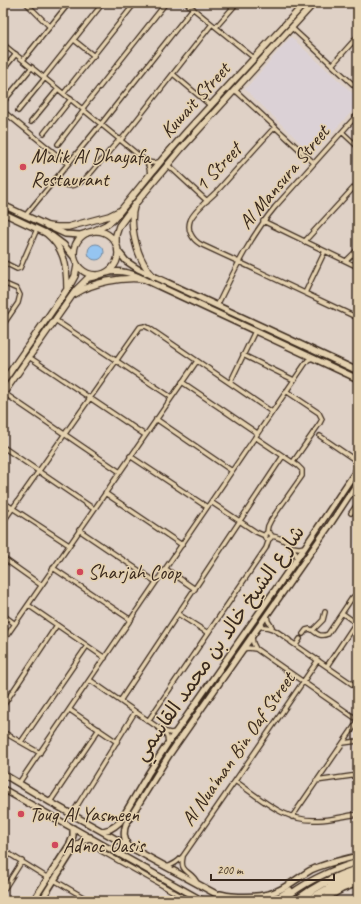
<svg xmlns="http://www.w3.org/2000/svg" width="361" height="904" viewBox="0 0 361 904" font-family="Caveat,'Playpen Sans Arabic',sans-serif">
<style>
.built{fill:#dbd1d6}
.water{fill:#95c5f1;stroke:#71879d}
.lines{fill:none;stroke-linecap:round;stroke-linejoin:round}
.street-casing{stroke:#3b2a1e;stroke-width:6}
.secondary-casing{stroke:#3b2a1e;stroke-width:8}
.primary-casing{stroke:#3b2a1e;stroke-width:8}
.highway-casing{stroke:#3b2a1e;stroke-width:10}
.street{stroke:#e4d1af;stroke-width:3.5}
.secondary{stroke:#e4d1af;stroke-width:5}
.primary{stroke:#e4d1af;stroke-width:5.5}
.highway{stroke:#e4d1af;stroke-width:7}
.poi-dot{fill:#d1495b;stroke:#e4d1af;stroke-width:1.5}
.labels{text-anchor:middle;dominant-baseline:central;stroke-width:3;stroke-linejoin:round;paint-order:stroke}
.street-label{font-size:20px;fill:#3b2a1e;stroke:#e4d1af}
.poi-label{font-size:20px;fill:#3b2a1e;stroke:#e4d1af;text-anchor:start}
</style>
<rect width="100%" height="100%" fill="#dfd1c6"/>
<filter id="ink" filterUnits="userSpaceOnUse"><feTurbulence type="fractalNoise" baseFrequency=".025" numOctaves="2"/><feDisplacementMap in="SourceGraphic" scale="8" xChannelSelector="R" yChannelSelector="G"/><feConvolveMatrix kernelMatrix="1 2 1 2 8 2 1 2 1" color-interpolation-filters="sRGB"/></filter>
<g filter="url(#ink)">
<path class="built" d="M291 37 358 98V105L312 154 245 89Z"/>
<path class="water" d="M88 252a8 8 0 1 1 16 0a8 8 0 1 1-16 0Z"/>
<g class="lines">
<defs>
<path id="street" d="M26 3 50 27
M186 3 254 58
M216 27 237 3
M292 28 358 89
M74 40 94 56
M3 44 147 162 149 168 150 174
M23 60 69 3
M332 65 358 36
M3 70 16 54
M173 74 211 106
M44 77 103 3
M235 90 314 163
M64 93 135 3
M5 100 32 67
M83 108 166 3
M3 111 68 164
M18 111 45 78
M31 122 58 89
M275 127C256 147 238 168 219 189 212 197 193 211 190 221 187 230 192 239 200 244L239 262 358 318
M342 132 358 147
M44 133 71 99
M121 140 212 24
M58 144 84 110
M147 162 154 163 159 162
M168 165 207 201
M56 179C74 196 88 177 99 163 106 155 113 147 120 139
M25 216 101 124 193 8
M263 221 358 267
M304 242 358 183
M346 261 358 249
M3 262 17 269 20 268 37 229
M3 283 17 289 20 295 18 303 3 325
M305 293 325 251
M217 306C234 271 250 237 275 207L358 114
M55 320 171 397
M243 355 294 380
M29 357 145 435
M182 382 257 433
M230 383 255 331
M286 391 319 413 322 419 320 423 293 462
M4 393 120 472
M156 419 232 471
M320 436 358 462
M255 437 298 466 302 470V476L271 520 268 526 267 532
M3 447 94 509
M130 456 207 507
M105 493 182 545
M3 502 69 545
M211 502 256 532 265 536
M351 513 358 503
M3 522 140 327 145 326 149 328 272 412
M79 530 156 582
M264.5 536a3.5 3.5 0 1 1 7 0a3.5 3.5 0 1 1-7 0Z
M272 536C283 538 295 546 297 558
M293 547 299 548 305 547
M3 558 41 585
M53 568 131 620
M166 569 195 589
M28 605 105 658
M342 613 356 623
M178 614 208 633
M3 615 15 624
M267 615 268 621 272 627
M258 627C271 625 279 633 289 640
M313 630 323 620 325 612
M303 634 306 630 310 629C317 632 318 638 328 634L352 598 358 593
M252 637 253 643 256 649 358 720
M3 641 197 361
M291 642 358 688
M296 645 300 639
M243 649 248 648 256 649
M327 666 357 621
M90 680 163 731 170 733 177 732
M120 701 283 456
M3 706 57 625
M70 710 117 742
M148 721 266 548 269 539
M163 731 167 737 168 743
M3 732 40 753
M21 742 87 646
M343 743 358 741
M235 781C262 799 284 822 318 820 331 820 345 816 358 814
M316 781 358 775
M19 783 305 364 308 360 313 358
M50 802 99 729
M72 814 135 712
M292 817 358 721
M94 840 96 846 101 851 190 901
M3 850 48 878
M183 857C179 874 192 870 197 883
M166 867C174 865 178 862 183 856L235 781 318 660
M54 880 90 901
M3 891 22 861"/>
<path id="secondary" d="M3 205 65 234 80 235 87 233
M3 213 52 236 64 245 74 257
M118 251 126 261 138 269 358 371
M107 273C117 270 127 272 137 276L358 379
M3 774 50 802 128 846 229 901
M3 789 203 901
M103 831 110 829 115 826 120 822 148 774 168 743 305 547 358 468
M128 846C124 838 123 833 126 824L169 755 329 526 358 482
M220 894C224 895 228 896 232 896 244 897 257 897 269 894 285 890 297 878 311 870 326 863 342 860 358 856
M33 901 70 844 73 836V828
M41 901 75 847 81 842 90 837
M272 901 290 890
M282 901C304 882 330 870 358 862
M317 901 332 894"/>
<path id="primary" d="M134 207C129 222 136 251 144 264 147 269 150 273 154 277
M47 226 57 227H68L109 216 119 211
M74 253a22 22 0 1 1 44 0a22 22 0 1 1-44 0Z
M91 232 106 225 113 220 161 161 188 130 305 3
M46 233C64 248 67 265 67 288
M116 244V235L119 226 136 203 181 149 314 3
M75 294C93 282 121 277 143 279
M3 382 70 285 75 276 77 266
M3 394 76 290 88 278 97 276"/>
<path id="highway" d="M330 895 342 888 358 882
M296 901C314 887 336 876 358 869
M307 901 335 885 358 876"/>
</defs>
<use href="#street" class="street-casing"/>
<use href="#secondary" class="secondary-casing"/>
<use href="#primary" class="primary-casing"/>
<use href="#highway" class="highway-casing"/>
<use href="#street" class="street"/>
<use href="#secondary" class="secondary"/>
<use href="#primary" class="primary"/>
<use href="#highway" class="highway"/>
</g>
</g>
<g class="poi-dot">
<circle cx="23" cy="167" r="4"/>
<circle cx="80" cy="572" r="4"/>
<circle cx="21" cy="814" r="4"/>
<circle cx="55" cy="845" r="4"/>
</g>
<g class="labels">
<g class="street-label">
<text transform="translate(195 100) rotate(-48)">Kuwait Street</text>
<text transform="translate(218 167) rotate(-47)">1 Street</text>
<text transform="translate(284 177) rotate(-50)">Al Mansura Street</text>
<text transform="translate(219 643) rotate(-55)">شارع الشيخ خالد بن محمد القاسمي</text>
<text transform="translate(238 749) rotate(-55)">Al Nua'man Bin Oaf Street</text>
</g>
<g class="poi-label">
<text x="31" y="156">Malik Al Dhayafa<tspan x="31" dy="23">Restaurant</tspan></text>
<text x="88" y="572">Sharjah Coop</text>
<text x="29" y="814">Touq Al Yasmeen</text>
<text x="63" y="845">Adnoc Oasis</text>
</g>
</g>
<rect width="361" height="904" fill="none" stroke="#e4d1af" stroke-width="16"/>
<rect x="8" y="8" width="345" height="888" fill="none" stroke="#3b2a1e" stroke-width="1.5" filter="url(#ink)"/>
<path d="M211 874v6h123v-6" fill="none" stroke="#3b2a1e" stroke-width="2"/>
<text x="217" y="874" font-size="12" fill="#3b2a1e" stroke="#e4d1af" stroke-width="3" paint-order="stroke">200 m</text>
</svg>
